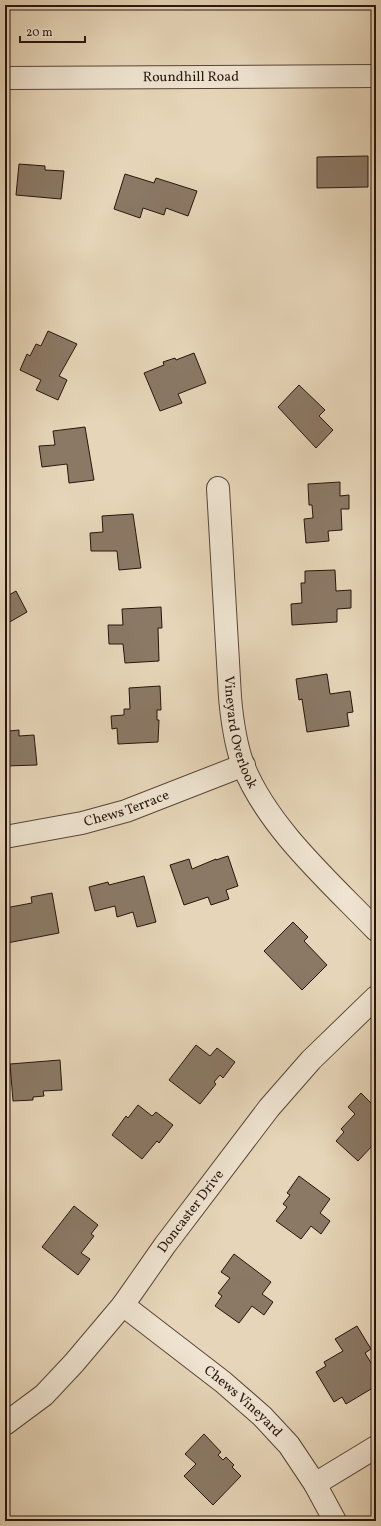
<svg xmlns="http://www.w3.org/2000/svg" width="381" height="1526" viewBox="0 0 381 1526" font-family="Vollkorn,serif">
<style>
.building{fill:#8b7966;stroke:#28150e}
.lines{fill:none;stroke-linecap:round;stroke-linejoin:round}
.street-casing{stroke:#584538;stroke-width:24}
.street{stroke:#efe4d1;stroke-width:22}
.labels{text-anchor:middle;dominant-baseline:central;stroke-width:4;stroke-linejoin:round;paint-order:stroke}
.street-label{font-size:14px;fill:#28150e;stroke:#efe4d1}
</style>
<rect width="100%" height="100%" fill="#e6d5b8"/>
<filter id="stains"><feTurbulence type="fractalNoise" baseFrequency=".005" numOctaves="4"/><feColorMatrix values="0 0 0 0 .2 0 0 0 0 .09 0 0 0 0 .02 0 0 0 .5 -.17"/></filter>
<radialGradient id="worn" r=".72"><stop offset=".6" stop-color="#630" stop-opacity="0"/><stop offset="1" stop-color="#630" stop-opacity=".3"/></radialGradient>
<path class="building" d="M368 156V187L317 188V157Z
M19 164 45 166V170L64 171 61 199 16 195Z
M125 174 154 183 156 178 197 191 188 216 166 208 164 215 143 208 140 218 114 209Z
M48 331 77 344 59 376 67 380 58 400 36 390 41 380 20 370 27 354 30 356 36 344 41 346Z
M194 353 206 383 178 394 182 403 160 411 144 373 164 365 163 362 175 358 176 360Z
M299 385 325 410 319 416 333 430 316 448 278 407Z
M85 427 94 480 69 483 67 464 42 467 39 446 55 445 53 431Z
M340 482V496L349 495V509H341L342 530 328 531 329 541 306 543 304 519 313 518 312 505H309L308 484Z
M133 514 141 568 119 570 117 551H91L90 533 103 532 102 516Z
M335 570 336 591 351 590V608L337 609V622L292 625 291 604 302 603 301 583H305V571Z
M5 589 9 595 16 591 27 612 8 623 5 618Z
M161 607 162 628H158L159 661 125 663 123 644H109L108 625H123L122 609Z
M327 674 330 694 350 691 353 712 347 713 349 726 307 732 302 699 299 700 296 679Z
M160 686 161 710H157V720H159L158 742 118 744 117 728 112 729 111 716 124 715V709H130L129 688Z
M8 726 9 731 19 730V736L34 735 37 765 5 766V727Z
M228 856 238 886 226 890 229 899 211 905 208 897 184 905 170 865 189 859 192 869 216 859V860Z
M144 876 156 922 137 927 133 912 117 917 115 906 95 911 89 887 108 882 109 885Z
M52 893 59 933 7 943 5 908 32 903 31 897Z
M293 922 308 937 304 941 327 965 302 990 264 951Z
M196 1045 210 1056 217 1048 235 1062 223 1078 220 1075 214 1082 216 1084 200 1104 169 1080Z
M60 1060 62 1090 43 1091 44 1096 33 1097V1100L13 1101 10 1064Z
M361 1093 376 1108V1148L373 1145 358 1161 336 1141 344 1132 341 1129 355 1114 348 1107Z
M138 1105 152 1116 156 1112 173 1125 159 1143 157 1141 142 1159 112 1135 126 1116 128 1118Z
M299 1176 330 1199 320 1213 330 1221 321 1234 311 1226 301 1239 276 1221 287 1207 283 1204 290 1195 287 1193Z
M74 1206 98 1225 91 1234 94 1236 81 1253 90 1259 78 1275 42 1247Z
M234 1254 271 1282 262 1294 273 1302 264 1315 252 1306 239 1323 215 1306 222 1296 218 1293 230 1278 221 1272Z
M357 1326 371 1349 365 1353 376 1371V1386L346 1404 342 1397 334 1402 316 1372 326 1366 324 1362 343 1351 335 1339Z
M204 1434 221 1452 218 1455 223 1460 226 1457 234 1465 232 1467 241 1476 213 1505 184 1476 196 1464 185 1454Z"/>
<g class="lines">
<defs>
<g id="street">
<path id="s1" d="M5 78 376 76"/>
<path id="s2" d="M218 488 230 697C232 720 235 743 243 765 268 828 330 882 376 930"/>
<path id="s3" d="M5 837 82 823 126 811 244 765"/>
<path id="s4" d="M123 1305 223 1382 262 1416 289 1445 315 1484 335 1521"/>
<path id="s5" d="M5 1424 44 1395 74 1363 123 1305 165 1245 269 1108 311 1060 376 997"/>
<path d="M315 1484 376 1447"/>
</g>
</defs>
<use href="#street" class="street-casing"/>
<use href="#street" class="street"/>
</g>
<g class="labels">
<g class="street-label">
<text stroke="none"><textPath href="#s1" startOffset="186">Roundhill Road</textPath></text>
<text stroke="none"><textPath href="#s2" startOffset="246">Vineyard Overlook</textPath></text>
<text stroke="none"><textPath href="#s3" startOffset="125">Chews Terrace</textPath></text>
<text stroke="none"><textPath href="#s5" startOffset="284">Doncaster Drive</textPath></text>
<text stroke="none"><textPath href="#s4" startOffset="154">Chews Vineyard</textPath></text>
</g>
</g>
<rect width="381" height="1526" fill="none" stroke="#e6d5b8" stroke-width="20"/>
<rect x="6" y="6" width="369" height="1514" fill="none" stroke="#28150e" stroke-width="2"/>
<rect x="10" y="10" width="361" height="1506" fill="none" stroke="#28150e"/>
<path d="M20 36v6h65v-6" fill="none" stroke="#28150e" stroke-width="2"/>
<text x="26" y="36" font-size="12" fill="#28150e" stroke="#efe4d1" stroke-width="3" paint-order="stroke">20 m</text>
<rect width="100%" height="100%" filter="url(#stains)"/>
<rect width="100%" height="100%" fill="url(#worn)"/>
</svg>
